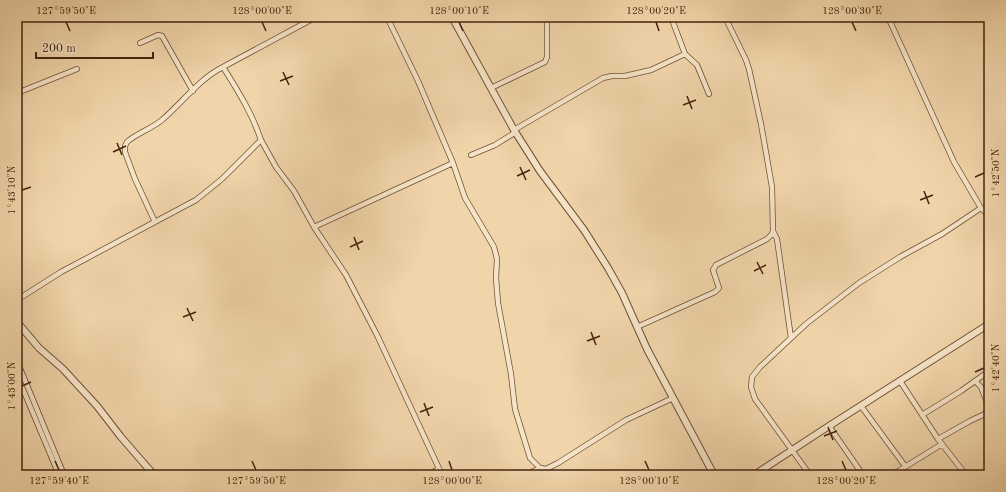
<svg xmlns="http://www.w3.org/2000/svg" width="1006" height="492" viewBox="0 0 1006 492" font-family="'Old Standard TT',serif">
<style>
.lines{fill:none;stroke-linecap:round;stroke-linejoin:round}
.minor-casing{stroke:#6f5036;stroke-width:6}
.tertiary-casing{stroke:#6f5036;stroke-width:8}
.minor{stroke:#f6e4c8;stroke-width:4.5}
.tertiary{stroke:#f6e4c8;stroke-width:6}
.ticks{fill:none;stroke:#44230f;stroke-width:1.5}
.neatline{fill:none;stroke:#44230f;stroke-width:1.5}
.ticks-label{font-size:10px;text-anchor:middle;fill:#44230f}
</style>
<rect width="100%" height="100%" fill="#f1d5aa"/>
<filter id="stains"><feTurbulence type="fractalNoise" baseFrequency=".005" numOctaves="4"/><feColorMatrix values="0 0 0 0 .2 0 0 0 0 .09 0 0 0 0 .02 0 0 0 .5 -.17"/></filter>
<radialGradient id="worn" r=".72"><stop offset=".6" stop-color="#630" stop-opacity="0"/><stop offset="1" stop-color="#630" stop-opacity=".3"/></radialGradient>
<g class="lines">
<defs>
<path id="minor" d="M387 17 418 81 453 163 465 198 494 247 497 259 496 278 498 303 511 374 515 409 530 458 540 468 546 469 558 463 626 420 673 398
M671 17 685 54 697 65 709 94
M888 17 954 162 981 208 989 216
M140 43 158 35 162 36 193 91
M491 88 545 62 547 57V18
M17 93 77 69
M514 130 603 78 612 76H625L651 70 685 54
M261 140 276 167 294 191 314 227 346 275 378 337 442 475
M471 155 495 145 516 132
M155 222 135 179 125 152V146L127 142C137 133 151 129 162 120 182 103 199 79 223 67
M314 227 453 163
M773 231 777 239 791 338
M17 300 61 272 196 200 222 179 261 140C252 113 238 91 223 67L316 17
M637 327 715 292 719 288 713 270 716 265 767 239 772 234 773 231 772 187 761 124 749 69 746 60 725 17
M17 361 64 475
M17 375 59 475
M900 381 938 439 966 475
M975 381 981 387 989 407
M861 406 905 466
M922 415 961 391 989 371
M829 426 863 475
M938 439 970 421 989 412
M427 475 439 469
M526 475 540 468
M810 475 755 399 751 387 752 377 760 367 806 324 859 283 900 257 942 234 981 208
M892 475 942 444"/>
<path id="tertiary" d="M452 17 514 130 540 171 584 230 608 268 622 293 647 349 714 475
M17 322 39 348 63 369 97 406 121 437 154 475
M754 475 829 426 989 324"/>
</defs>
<use href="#minor" class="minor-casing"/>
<use href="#tertiary" class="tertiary-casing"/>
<use href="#minor" class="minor"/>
<use href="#tertiary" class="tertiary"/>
</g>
<path class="ticks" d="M66 22 70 31M262 22 266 31M459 22 463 31M656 22 659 31M852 22 856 31M283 72 289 85M280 81 293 76M687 96 692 109M683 105 696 100M117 143 122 155M113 152 126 146M520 167 526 180M517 176 530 170M975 177 984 173M22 190 31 187M924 191 929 204M920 200 933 195M354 237 359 250M350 247 363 241M757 262 763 274M754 271 766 265M187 308 193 321M183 317 196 312M591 332 596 345M587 341 600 336M975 372 984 368M22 386 31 382M424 403 429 416M420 412 433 407M828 427 833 440M824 436 837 431M55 461 59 470M252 461 256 470M449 461 452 470M645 461 649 470M842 461 846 470"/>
<rect width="1006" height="492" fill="none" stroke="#f1d5aa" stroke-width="44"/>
<path d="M36 52v6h117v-6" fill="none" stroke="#44230f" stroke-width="2"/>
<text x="42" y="52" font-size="12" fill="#44230f" stroke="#f6e4c8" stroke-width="3" paint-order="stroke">200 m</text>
<rect x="22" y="22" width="962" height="448" class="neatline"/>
<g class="ticks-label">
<text x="66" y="14">127°59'50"E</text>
<text x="262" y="14">128°00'00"E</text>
<text x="459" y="14">128°00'10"E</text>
<text x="656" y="14">128°00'20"E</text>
<text x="852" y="14">128°00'30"E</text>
<text transform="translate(995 173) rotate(-90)" y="4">1°42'50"N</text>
<text transform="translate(11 190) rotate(-90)" y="4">1°43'10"N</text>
<text transform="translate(995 368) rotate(-90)" y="4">1°42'40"N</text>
<text transform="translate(11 386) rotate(-90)" y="4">1°43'00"N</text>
<text x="59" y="484">127°59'40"E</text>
<text x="256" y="484">127°59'50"E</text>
<text x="452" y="484">128°00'00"E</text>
<text x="649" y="484">128°00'10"E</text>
<text x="846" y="484">128°00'20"E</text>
</g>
<rect width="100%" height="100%" filter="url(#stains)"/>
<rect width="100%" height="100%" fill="url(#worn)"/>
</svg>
